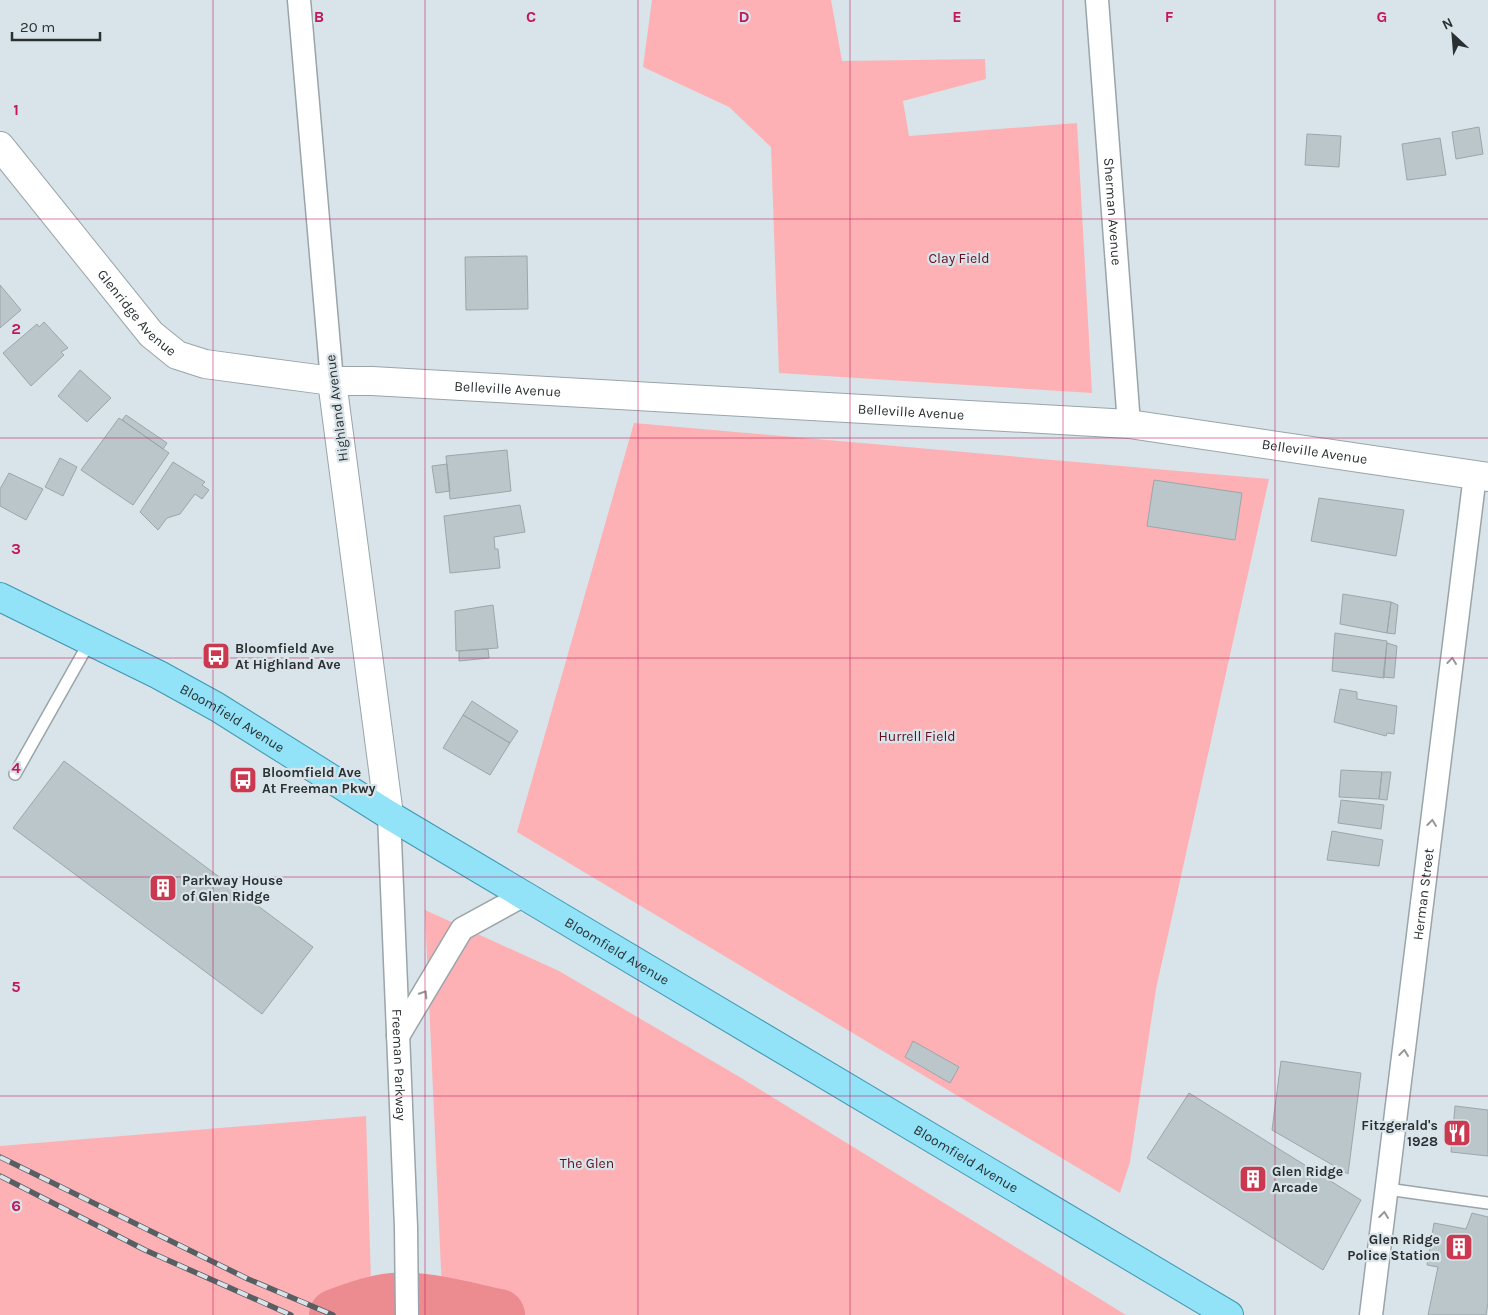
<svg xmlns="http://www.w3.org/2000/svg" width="1488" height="1315" viewBox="0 0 1488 1315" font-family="Karla,sans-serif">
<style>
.green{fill:#feb1b4}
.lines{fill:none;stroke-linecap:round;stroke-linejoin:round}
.river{stroke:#ec8c91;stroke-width:52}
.building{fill:#bac6ca;stroke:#9aa6aa}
.lane-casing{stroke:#99a5a9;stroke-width:14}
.street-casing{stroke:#99a5a9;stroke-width:25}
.secondary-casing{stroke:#99a5a9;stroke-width:30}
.primary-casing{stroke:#3e97b0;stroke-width:30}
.lane{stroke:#fff;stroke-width:11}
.street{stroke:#fff;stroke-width:22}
.secondary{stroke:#fff;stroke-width:28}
.primary{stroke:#92e2f8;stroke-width:28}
.rail-casing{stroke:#585f62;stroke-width:5.5}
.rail{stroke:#d8e4e9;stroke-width:4;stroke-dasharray:11;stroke-linecap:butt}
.oneway{stroke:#959898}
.grid{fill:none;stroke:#c2185b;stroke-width:1;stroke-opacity:0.55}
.labels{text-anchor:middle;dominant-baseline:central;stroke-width:4.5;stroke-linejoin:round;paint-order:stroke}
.street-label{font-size:14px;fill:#2b3032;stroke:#d8e4e9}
.park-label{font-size:14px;fill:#640e1f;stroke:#d8e4e9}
.poi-label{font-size:14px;font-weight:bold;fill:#2b3032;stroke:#d8e4e9;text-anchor:start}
.grid-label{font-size:16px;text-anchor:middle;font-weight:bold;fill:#c2185b;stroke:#d8e4e9;stroke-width:4.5;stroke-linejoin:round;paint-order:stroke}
</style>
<rect width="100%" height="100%" fill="#d8e4e9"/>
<path class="green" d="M652 0H831L842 61 985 59 986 79 903 101 909 136 1077 123 1092 393 779 373 771 147 729 107 643 67Z
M634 423 1269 479 1156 989 1130 1162 1120 1193 517 832Z
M425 910 559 971 738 1076 1126 1315H443Z
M366 1116 372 1315H0V1146Z"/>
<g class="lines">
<path class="river" d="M335 1315C353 1308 372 1301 391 1299 426 1296 465 1308 499 1315"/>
</g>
<path class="building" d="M1479 127 1483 154 1456 159 1452 132Z
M1307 134 1341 136 1339 167 1305 165Z
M1440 138 1446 175 1407 180 1402 144Z
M527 256 528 309 466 310 465 257Z
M0 285 21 310 0 328Z
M44 322 68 348 61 352 64 355 31 386 3 353 37 324 39 327Z
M80 370 111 398 87 422 58 396Z
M126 415 167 443 163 449 122 420Z
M119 418 169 453 133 505 81 470Z
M507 450 511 491 450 499 446 456Z
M60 458 77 467 63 496 45 487Z
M173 462 205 482 202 485 209 490 202 499 195 494 180 514 167 518 158 530 140 512Z
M447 464 450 491 436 493 432 466Z
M9 473 43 489 26 520 0 506V489Z
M1154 480 1242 493 1235 540 1147 526Z
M1319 498 1404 510 1396 556 1311 541Z
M520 505 525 532 494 537 495 549H498L500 568 450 573 444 516Z
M1343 594 1391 602 1387 633 1340 624Z
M1391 602 1398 605 1395 634 1387 633Z
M493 605 498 648 456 651 455 611Z
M1335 633 1387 641 1384 678 1332 671Z
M1387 643 1397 646 1394 678 1383 677Z
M488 649 489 658 459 661V651Z
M1340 689 1357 692V699L1397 706 1394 734 1387 733 1386 736 1334 722Z
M472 701 518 731 510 743 463 715Z
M463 715 510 743 490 775 443 748Z
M64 761 313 947 262 1014 13 828Z
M1341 770 1382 772 1379 799 1339 797Z
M1382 772H1391L1387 800 1379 799Z
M1341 800 1384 805 1381 829 1338 823Z
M1332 831 1383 840 1379 866 1327 860Z
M913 1041 959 1067 950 1083 905 1057Z
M1281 1061 1361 1073 1348 1174 1272 1130Z
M1189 1093 1361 1200 1323 1270 1147 1158Z
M1455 1106 1488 1110V1156L1451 1152Z
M1472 1213 1488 1217V1303L1486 1315H1428L1438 1267 1427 1265 1434 1223 1466 1229Z"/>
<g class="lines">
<defs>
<path id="lane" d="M15 774 90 641
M1387 1189 1488 1203"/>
<g id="street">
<path d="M299 0 332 381"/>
<path id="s1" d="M1097 0 1129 424"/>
<path id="s2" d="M389 815 406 1227 407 1315"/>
<path d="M398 1036 462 929 524 895"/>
<path id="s3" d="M1371 1315 1475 475"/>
</g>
<g id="secondary">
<path id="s4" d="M0 146 151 334 177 355 205 364 332 381H372L1129 424 1488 477"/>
<path d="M332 381 389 815"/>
</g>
<g id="primary">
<path id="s5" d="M0 597 159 675 217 707 389 815 1229 1315"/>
</g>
</defs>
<use href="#lane" class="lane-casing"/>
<use href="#street" class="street-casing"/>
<use href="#secondary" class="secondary-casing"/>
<use href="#primary" class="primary-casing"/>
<use href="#lane" class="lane"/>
<use href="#street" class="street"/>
<use href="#secondary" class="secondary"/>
<use href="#primary" class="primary"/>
<defs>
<path id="rail" d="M0 1157 248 1279 333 1315
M0 1176 145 1250 291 1315"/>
</defs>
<use href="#rail" class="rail-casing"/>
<use href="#rail" class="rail"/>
</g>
<defs><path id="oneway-chevron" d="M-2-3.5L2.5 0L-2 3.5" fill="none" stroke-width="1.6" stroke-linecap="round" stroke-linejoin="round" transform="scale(1.25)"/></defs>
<g class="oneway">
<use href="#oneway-chevron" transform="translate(1452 661) rotate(-83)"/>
<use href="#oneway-chevron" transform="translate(1432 823) rotate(-83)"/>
<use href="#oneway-chevron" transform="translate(424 994) rotate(-58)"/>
<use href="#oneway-chevron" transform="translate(1404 1053) rotate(-83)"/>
<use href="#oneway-chevron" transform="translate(1384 1215) rotate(-83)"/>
</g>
<path class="grid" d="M213 0V1315M425 0V1315M638 0V1315M850 0V1315M1063 0V1315M1275 0V1315M0 219H1488M0 438H1488M0 658H1488M0 877H1488M0 1096H1488"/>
<defs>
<symbol id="bus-square" viewBox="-11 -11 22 22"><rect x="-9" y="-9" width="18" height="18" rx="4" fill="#ca394f" stroke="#d8e4e9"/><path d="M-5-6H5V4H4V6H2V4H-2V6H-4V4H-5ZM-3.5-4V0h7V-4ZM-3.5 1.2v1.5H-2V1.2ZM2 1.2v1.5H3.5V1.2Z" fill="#fff"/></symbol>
<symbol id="building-square" viewBox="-11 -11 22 22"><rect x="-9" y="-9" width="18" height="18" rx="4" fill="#ca394f" stroke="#d8e4e9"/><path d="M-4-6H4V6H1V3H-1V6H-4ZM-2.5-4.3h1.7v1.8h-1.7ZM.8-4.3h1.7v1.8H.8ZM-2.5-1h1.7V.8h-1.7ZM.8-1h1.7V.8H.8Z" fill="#fff"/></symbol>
<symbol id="restaurant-square" viewBox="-11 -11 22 22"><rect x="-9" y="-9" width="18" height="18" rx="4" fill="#ca394f" stroke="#d8e4e9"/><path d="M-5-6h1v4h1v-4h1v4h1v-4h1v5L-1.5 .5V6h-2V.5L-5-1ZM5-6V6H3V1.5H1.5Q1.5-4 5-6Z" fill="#fff"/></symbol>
</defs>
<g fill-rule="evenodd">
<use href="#bus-square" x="200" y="640" width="32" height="32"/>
<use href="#bus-square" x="227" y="764" width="32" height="32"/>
<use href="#building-square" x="147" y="872" width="32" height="32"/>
<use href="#restaurant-square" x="1441" y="1117" width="32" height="32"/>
<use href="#building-square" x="1237" y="1163" width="32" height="32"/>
<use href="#building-square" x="1443" y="1231" width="32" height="32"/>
</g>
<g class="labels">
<g class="street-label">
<text stroke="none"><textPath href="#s1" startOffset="212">Sherman Avenue</textPath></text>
<text stroke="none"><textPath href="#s4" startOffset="216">Glenridge Avenue</textPath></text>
<text stroke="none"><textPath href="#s4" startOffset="608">Belleville Avenue</textPath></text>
<text transform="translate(337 408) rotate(-97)">Highland Avenue</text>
<text stroke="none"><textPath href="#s4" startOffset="1012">Belleville Avenue</textPath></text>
<text stroke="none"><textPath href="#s4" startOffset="1418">Belleville Avenue</textPath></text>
<text stroke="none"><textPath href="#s5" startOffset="262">Bloomfield Avenue</textPath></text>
<text stroke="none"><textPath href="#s3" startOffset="424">Herman Street</textPath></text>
<text stroke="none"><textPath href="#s5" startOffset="712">Bloomfield Avenue</textPath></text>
<text stroke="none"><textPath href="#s2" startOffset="250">Freeman Parkway</textPath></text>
<text stroke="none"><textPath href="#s5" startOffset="1118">Bloomfield Avenue</textPath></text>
</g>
<g class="park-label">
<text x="959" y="258">Clay Field</text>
<text x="917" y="736">Hurrell Field</text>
<text x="587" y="1163">The Glen</text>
</g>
<g class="poi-label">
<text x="235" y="648">Bloomfield Ave<tspan x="235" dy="16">At Highland Ave</tspan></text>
<text x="262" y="772">Bloomfield Ave<tspan x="262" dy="16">At Freeman Pkwy</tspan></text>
<text x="182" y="880">Parkway House<tspan x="182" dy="16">of Glen Ridge</tspan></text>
<text x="1438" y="1125" text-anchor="end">Fitzgerald's<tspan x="1438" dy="16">1928</tspan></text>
<text x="1272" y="1171">Glen Ridge<tspan x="1272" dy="16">Arcade</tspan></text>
<text x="1440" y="1239" text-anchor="end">Glen Ridge<tspan x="1440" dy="16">Police Station</tspan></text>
</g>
</g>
<g class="grid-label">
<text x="319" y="22">B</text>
<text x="531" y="22">C</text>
<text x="744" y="22">D</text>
<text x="957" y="22">E</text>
<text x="1169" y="22">F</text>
<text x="1382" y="22">G</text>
<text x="16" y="115">1</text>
<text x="16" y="334">2</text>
<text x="16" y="554">3</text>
<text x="16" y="773">4</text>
<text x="16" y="992">5</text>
<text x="16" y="1211">6</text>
</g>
<g transform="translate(1453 35) rotate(334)" stroke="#d8e4e9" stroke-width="4" paint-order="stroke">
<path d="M0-4L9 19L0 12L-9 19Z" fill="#2b3032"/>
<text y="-8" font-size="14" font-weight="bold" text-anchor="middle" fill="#2b3032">N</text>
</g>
<path d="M12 32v8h88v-8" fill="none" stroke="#2b3032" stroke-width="2.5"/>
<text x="20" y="32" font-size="15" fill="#2b3032" stroke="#d8e4e9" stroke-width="4" paint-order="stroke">20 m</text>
</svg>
